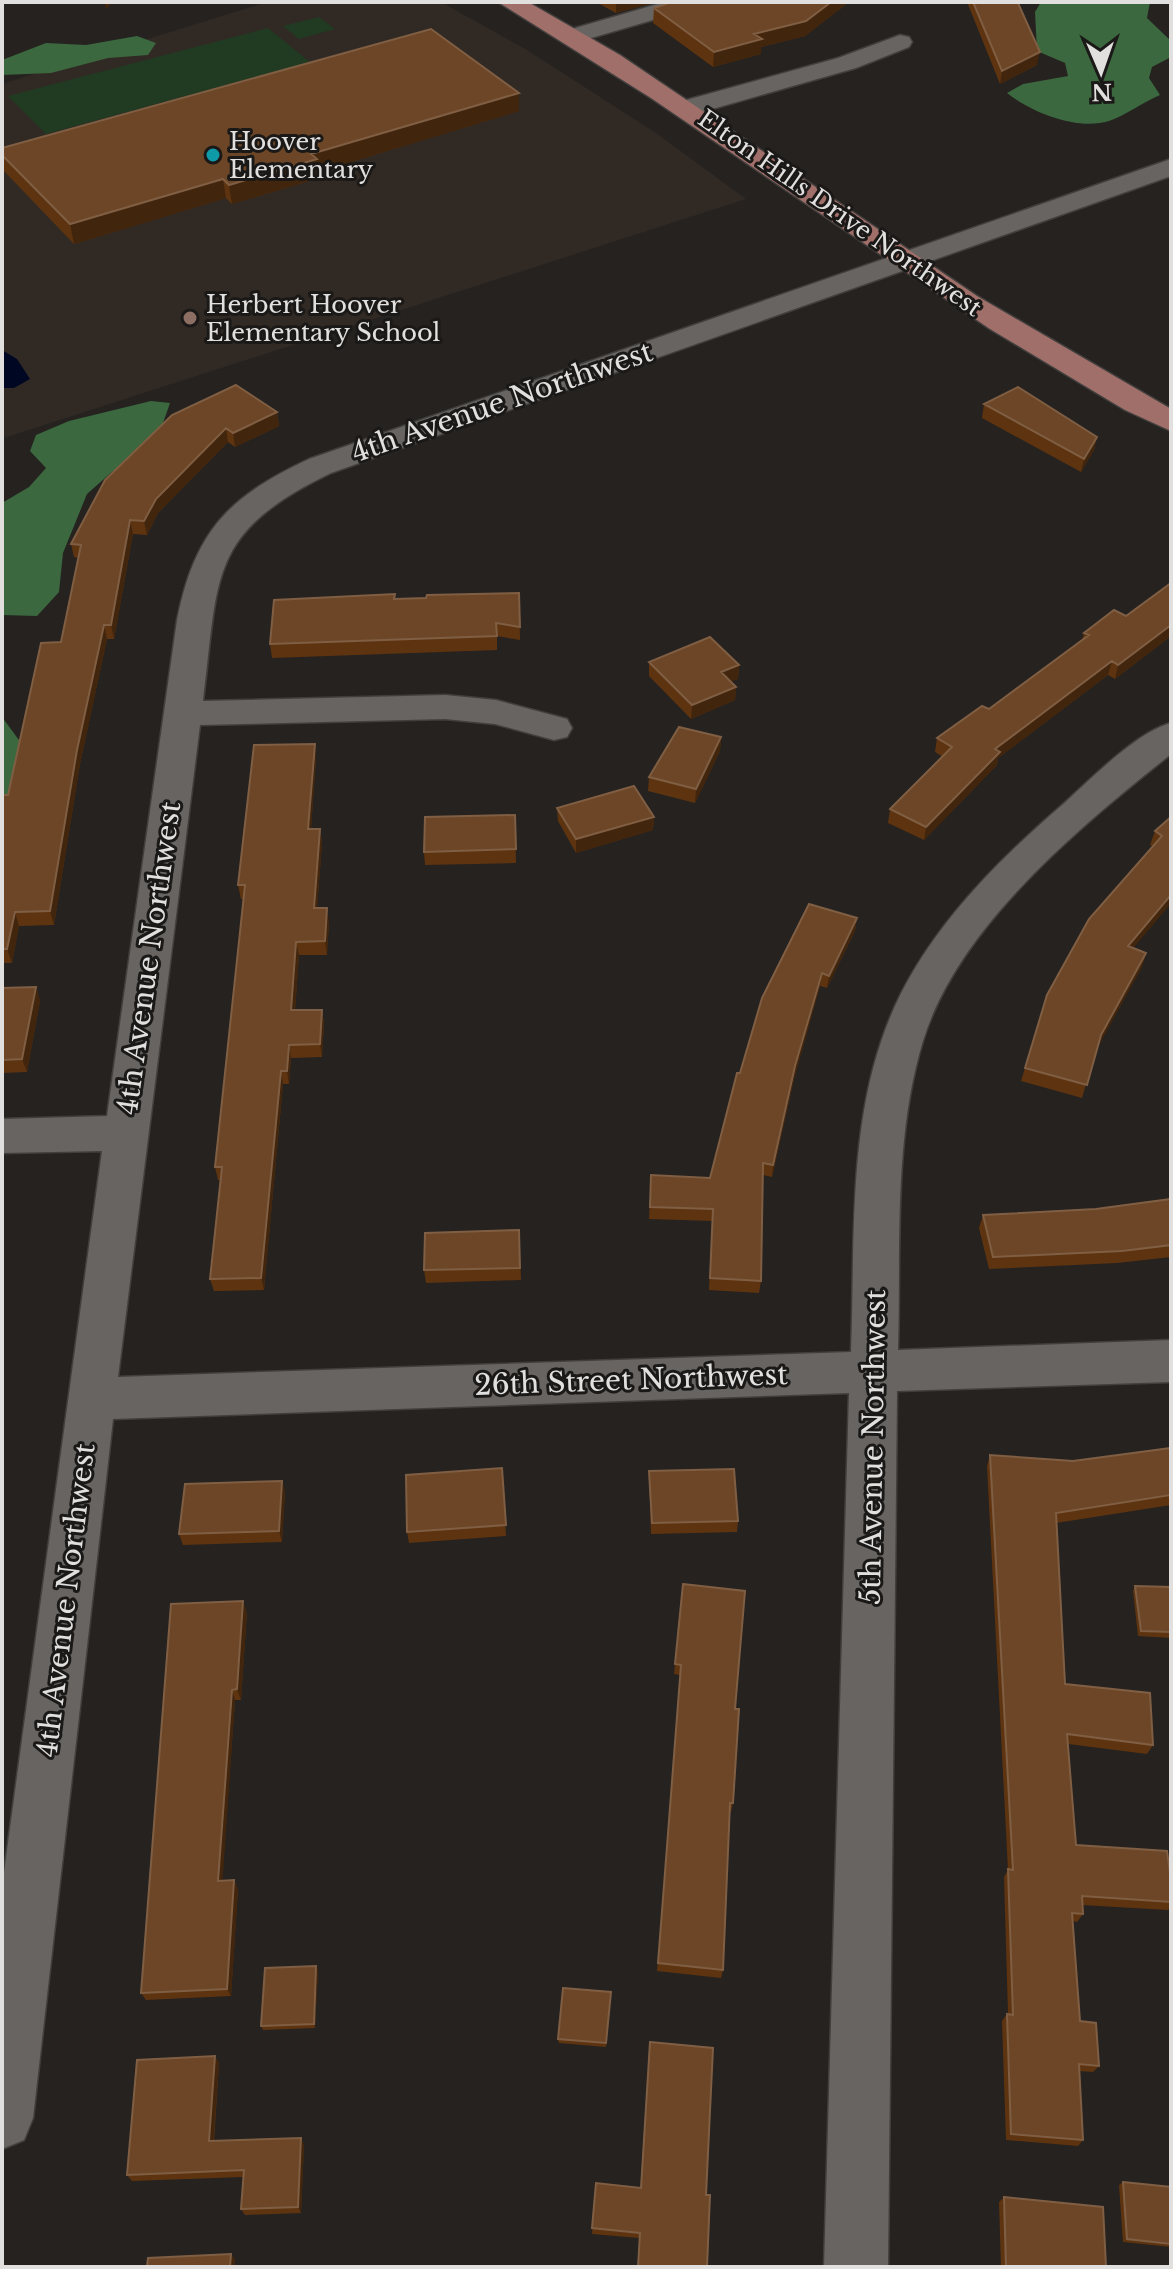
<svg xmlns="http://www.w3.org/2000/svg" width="1173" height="2269" viewBox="0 0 1173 2269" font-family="'Libre Baskerville',serif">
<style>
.built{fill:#312a24}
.green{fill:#213b22}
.forest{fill:#3b683e}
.water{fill:#000723}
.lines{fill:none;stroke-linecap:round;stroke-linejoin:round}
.minor-casing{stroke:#413f3d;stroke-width:3}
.major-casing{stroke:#413f3d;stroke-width:3}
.minor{fill:#676461;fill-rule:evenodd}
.major{fill:#a16f69;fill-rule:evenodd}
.wall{fill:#5e3410}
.shaded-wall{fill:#41250d}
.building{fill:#6c4626;stroke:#7f5e43;stroke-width:2}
.culture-dot{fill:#0f9aa8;stroke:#1b1917;stroke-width:3}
.education-dot{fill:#8d6e63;stroke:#1b1917;stroke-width:3}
.labels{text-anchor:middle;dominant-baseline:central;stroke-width:6;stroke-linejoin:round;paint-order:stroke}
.far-poi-label{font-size:24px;fill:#e2e0df;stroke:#1b1917;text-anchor:start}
.far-street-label{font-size:24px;fill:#e2e0df;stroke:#1b1917}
.street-label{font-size:28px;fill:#e2e0df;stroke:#1b1917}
</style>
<rect width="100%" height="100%" fill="#252220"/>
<path class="built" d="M267 2H441L527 50 656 133 746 199 4 438 2 84Z"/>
<path class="green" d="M319 17 335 29 299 39 283 26Z
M268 28 310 62 46 134 8 96Z"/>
<path class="forest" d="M1041 2H1150L1147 18 1171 41V57L1152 67 1149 78 1160 95C1143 102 1126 115 1109 121 1077 131 1031 112 1007 93L1023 84 1068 76 1065 63 1037 51 1035 12Z
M137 36 156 43 148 55 108 58 51 73 2 75V60L46 43 86 45Z
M151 401 170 403 163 423 169 444 148 466 113 471 87 494 63 553 59 592 37 616 2 615V503L29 487 46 468 30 451 36 435 69 421Z
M2 717 41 770 2 810Z"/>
<path class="water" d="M2 350 17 359 30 379 14 388H2Z"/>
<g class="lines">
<defs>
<path id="minor" d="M661 3 673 10 670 15 574 43 562 36 565 31Z
M900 35 909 37 912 42 909 47 856 68 688 116 675 108 679 102 838 58Z
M1171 159V176L331 473C207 533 219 576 203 701L445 695 496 700 567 719 572 728 567 737 554 740 495 724 445 719 200 725 118 1377 851 1352C855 1249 848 1137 882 1039 913 946 988 869 1061 806 1089 781 1136 732 1171 723V754C1080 827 958 926 923 1041 893 1139 901 1249 898 1350L1171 1340V1382L897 1391 888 2267H824L849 1393 113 1419 33 2118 24 2140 2 2149V1887L102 1151 2 1153V1119L107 1116 177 620C195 531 228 497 309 459Z"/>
<path id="major" d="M498 2H528L620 55 977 296 1171 409V431L1125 410 990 329 651 98Z"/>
</defs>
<use href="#minor" class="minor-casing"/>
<use href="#major" class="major-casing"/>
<use href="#minor" class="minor"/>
<use href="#major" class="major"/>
</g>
<path class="wall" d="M596 2H657L616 13Z
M664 2H849L805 36 761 47V54L713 67 653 23 654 8 667 4Z
M967 2H1015L1037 65 1000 84Z
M519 111 318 172 319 178 232 204 226 198 74 244 2 169V148Z
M984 404 1097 437 1094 450 1081 472 982 418Z
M277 412 279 426 235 447 228 442 158 513 147 535 133 534 114 639H107L80 764 54 925 19 926 12 963H2V795H8L61 642 78 558 74 557 71 544 172 415Z
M1171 583V636L1115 679 1108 675 998 758 997 765 924 840 888 823 890 809 943 757 935 752 937 738 989 709 1082 640 1084 633 1126 616Z
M519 593 520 640 497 636V650L272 658 270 644 395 599Z
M649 662 739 665 738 679 731 681 736 687 735 700 691 719 649 676Z
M721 737 720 751 695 803 648 791 649 777Z
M316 758 311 829H320L322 843 317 908 329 922 327 955H299L295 1010H322L324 1023 322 1057 291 1058 289 1084H283L264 1290 214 1291 210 1279 220 1180H218L215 1167 244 899H241L238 885Z
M557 808 654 817 653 830 576 853 558 821Z
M515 815 516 863 425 865 424 852Z
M1171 817V903L1133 948 1146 953 1142 967 1097 1047 1082 1098 1021 1081 1025 1068 1153 846 1150 845 1155 831Z
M857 918 855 931 827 988 820 986 794 1079 772 1177 763 1175 761 1281 759 1293 709 1290 712 1221 649 1219 651 1175 710 1178 740 1073Z
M36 987 40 1001 27 1072 2 1073V988Z
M1171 1199V1257L1117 1263 989 1269 979 1228 983 1215 1096 1209Z
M519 1230 521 1280 426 1283 424 1270Z
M1171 1448V1505L1056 1523 1065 1684 1153 1745 1147 1754 1068 1744 1076 1845 1171 1880V1906L1168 1910 1082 1905 1083 1914 1077 1922 1073 1921 1080 2021 1099 2066 1093 2072 1079 2071 1083 2140 1078 2146 1006 2140 1002 2021 1007 2014H1008L1004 1877 1008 1870 987 1466 990 1455 1073 1461Z
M502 1468 506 1536 409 1543 407 1532Z
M649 1471 738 1521 737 1532 651 1534Z
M282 1481 285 1492 282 1542 183 1545 179 1534Z
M683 1584 735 1709 733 1803 731 1812H730L723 1970 721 1978 657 1971 680 1675 674 1674Z
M1135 1586 1171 1587V1638L1138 1636 1133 1591Z
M247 1612 241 1700H235L222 1881 234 1880 238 1889 231 1996 146 2000 141 1993Z
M318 1970 315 2028 263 2030 261 2026Z
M611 1992 606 2047 559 2043 558 2039Z
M215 2056 219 2063 214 2141 304 2144 301 2213 245 2215 241 2209 243 2177 132 2181 127 2175Z
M1123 2182 1171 2187V2247L1123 2242 1119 2185Z
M596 2183 640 2188 639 2238 592 2234Z
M1004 2197 1106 2267H1001L999 2202Z"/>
<path class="shaded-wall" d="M104 2H113L106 9Z
M616 2H657L616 13Z
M831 2H849L805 36 761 47V54L713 67 714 52Z
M1040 52 1037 65 1000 84 1002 71Z
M519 93V111L318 172 319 178 232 204 229 185 311 154Z
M223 179 226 198 74 244 70 224Z
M277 412 279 426 235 447 233 433Z
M226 428 228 442 158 513 147 535 144 521 156 499Z
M1097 437 1094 450 1081 472 1084 459Z
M130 520 133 534 114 639 111 625Z
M104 625 107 639 80 764 54 925 50 911 77 750Z
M1171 625V636L1115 679 1118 665Z
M1112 661 1108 675 998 758 997 765 924 840 926 827 995 749Z
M739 665 738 679 720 686 721 672Z
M736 687 735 700 691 719 692 705Z
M721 737 720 751 695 803 696 789Z
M315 744 316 758 310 843 308 829Z
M654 817 653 830 576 853V839Z
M320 829 322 843 316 922 314 908Z
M1171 895V903L1123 960 1128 946Z
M327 908 329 922 327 955 325 941Z
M15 912 19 926 12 963 7 949Z
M857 918 855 931 827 988 829 976Z
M296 942 299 955 294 1024 291 1010Z
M1146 953 1142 967 1097 1049 1101 1035Z
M822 973 820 986 794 1079 772 1177 773 1165 795 1066Z
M36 987 40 1001 27 1072 22 1059Z
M322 1010 324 1023 322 1057 320 1044Z
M289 1045 291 1058 289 1084 287 1071Z
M281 1071 283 1084 264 1290 261 1278Z
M282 1481 285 1492 282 1542 279 1531Z
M243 1601 247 1612 241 1700 237 1689Z
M232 1690 235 1700 222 1890 218 1881Z
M234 1880 238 1889 231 1996 227 1989Z
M316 1966 318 1970 315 2028 314 2024Z
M215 2056 219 2063 213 2147 209 2141Z
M301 2138 304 2144 301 2213 298 2207Z
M231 2254 235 2259V2267H230Z"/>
<path class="building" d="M672 2H831L806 21 754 34 762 39 714 52 654 8Z
M973 2 1018 3 1040 52 1002 71Z
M431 29 519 93 311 154 317 159 229 185 223 179 70 224 2 155V148Z
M236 385 277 412 233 433 226 428 156 499 144 521 130 520 111 625H104L77 750 50 911 15 912 7 949H2V795H8L41 643 61 642 81 545 71 544 105 480 172 415Z
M1018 387 1097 437 1084 459 984 404Z
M1171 583V625L1118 665 1112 661 995 749 1000 752 926 827 890 809 952 747 937 738 982 706 989 709 1089 635 1084 633 1114 610 1126 616Z
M519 593 520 627 496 623 497 636 270 644 274 600 395 594 394 599 426 598 427 595Z
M710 637 739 665 721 672 736 687 692 705 649 662Z
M679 727 721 737 696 789 649 777Z
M315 744 308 829H320L314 908H327L325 941 296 942 291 1010H322L320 1044 289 1045 287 1071H281L261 1278 210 1279 222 1167H215L245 885H238L254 745Z
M634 786 654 817 576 839 557 808Z
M515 815 516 849 424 852 425 817Z
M1171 817V895L1128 946 1146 953 1101 1035 1087 1085 1025 1068 1047 995 1089 919 1162 836 1155 831Z
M809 904 857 918 829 976 822 973 795 1066 773 1165 763 1163 761 1281 710 1278 713 1209 650 1207 651 1175 710 1178 737 1073H740L762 998Z
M36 987 22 1059 2 1060V988Z
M1171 1199V1245L1122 1251 993 1257 983 1215 1096 1209Z
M519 1230 520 1268 424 1270 425 1233Z
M1171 1448V1495L1056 1513 1065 1684 1150 1693 1153 1745 1067 1734 1076 1845 1167 1851 1171 1880V1902L1082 1896 1083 1914 1072 1913 1080 2021 1096 2023 1099 2066 1079 2064 1083 2140 1011 2134 1007 2014 1013 2015 1008 1869 1013 1870 990 1455 1073 1461Z
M502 1468 506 1525 407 1532 406 1475Z
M734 1469 738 1521 652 1523 649 1471Z
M282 1481 279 1531 179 1534 185 1484Z
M683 1584 745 1591 735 1709H739L733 1803H730L723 1970 658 1963 681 1665 675 1664Z
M1135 1586 1171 1587V1632L1141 1631Z
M243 1601 237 1689 232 1690 218 1881 234 1880 227 1989 141 1993 171 1604Z
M316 1966 314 2024 261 2026 265 1968Z
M563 1988 611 1992 606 2043 558 2039Z
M650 2042 713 2048 706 2195H710L707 2267H638L640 2233 592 2228 596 2183 641 2188Z
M215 2056 209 2141 301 2138 298 2207 241 2209 244 2170 127 2175 137 2060Z
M1123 2182 1171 2187V2244L1127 2239Z
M1004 2197 1103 2207 1106 2267H1006Z
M231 2254 230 2267H147L148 2258Z"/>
<circle class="culture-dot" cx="213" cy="155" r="8"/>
<circle class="education-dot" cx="190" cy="318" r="8"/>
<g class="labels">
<g class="far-poi-label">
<text x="229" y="141">Hoover<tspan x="229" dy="28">Elementary</tspan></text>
<text x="206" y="304">Herbert Hoover<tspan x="206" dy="28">Elementary School</tspan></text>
</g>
<g class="far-street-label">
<text transform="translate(840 213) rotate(35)">Elton Hills Drive Northwest</text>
</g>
<g class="street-label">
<text transform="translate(502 402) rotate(-19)">4th Avenue Northwest</text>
<text transform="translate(149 958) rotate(-82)">4th Avenue Northwest</text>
<text transform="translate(631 1380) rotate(-2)">26th Street Northwest</text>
<text transform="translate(873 1447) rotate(-89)">5th Avenue Northwest</text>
<text transform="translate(66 1600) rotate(-83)">4th Avenue Northwest</text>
</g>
</g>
<rect width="1173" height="2269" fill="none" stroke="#e2e0df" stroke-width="8"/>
<g transform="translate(1101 72) rotate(178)" stroke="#1b1917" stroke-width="6" paint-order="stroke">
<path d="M0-6L14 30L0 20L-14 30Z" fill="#e2e0df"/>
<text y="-12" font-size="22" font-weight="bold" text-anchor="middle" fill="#e2e0df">N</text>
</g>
</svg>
